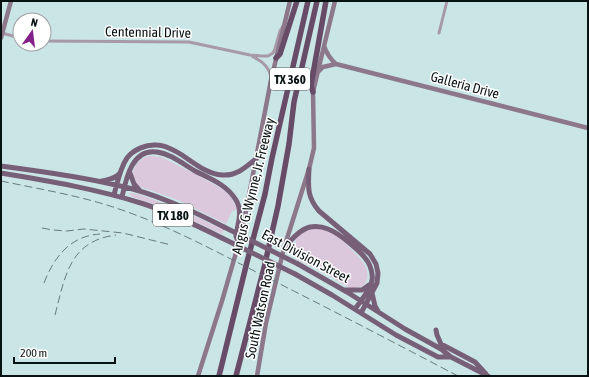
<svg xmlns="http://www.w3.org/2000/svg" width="589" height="377" viewBox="0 0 589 377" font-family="'Asap Condensed',sans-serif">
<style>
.green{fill:#dcc8dc}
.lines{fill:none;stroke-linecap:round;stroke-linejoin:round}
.street{stroke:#a799a7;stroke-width:3}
.secondary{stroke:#8c778b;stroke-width:4.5}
.primary{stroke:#785f78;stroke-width:5}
.highway{stroke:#674b67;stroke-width:5.5}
.rail{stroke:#687a7b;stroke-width:1;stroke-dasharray:8 4;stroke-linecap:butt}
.primary-bridge{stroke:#785f78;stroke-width:5}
.labels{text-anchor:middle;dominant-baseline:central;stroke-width:3;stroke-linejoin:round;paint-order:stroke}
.shield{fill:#fff;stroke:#53595a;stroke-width:1}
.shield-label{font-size:13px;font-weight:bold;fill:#091213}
.street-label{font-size:14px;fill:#091213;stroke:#fff}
</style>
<rect width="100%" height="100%" fill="#cae5e6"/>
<path class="green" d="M148 156H153L161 157 199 176 224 190 230 196 236 206V210L232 211 226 224 178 200 138 186V185L136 183V182C136 181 133 177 133 176 131 168 141 158 148 156Z
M129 193C138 193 146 197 154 200 178 208 201 219 224 230L222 234 170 210 133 197 129 194Z
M313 229C317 229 322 228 326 230 341 236 352 250 363 262 368 270 370 278 363 286H362L360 287H358L354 289 350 288 317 269 296 259V241L294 239C299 234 306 230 313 229Z"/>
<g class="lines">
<path class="street" d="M2 33 20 38
M439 33 447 1
M44 41 189 42 250 55 261 56H268L273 53 275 49 280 31 283 26
M253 57C262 61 269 67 271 77"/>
<path class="secondary" d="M1 38 11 1
M324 46C327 54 330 59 336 64
M318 72 323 67 336 64 588 128
M198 376 222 301 242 232 271 80 290 1
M257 376 266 323 284 248 309 169 314 148 313 92 317 75 335 1"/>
<path class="primary" d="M1 166C39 171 78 176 116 185 154 193 189 209 224 227
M309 169C308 187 307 197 319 211L370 254 376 264 378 273 377 283 361 313
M1 173C49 181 97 189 144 204 171 213 196 225 222 238
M130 173 134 184 140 191
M102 181C109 179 116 179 120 173
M114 195C117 184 120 168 127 158 133 150 146 144 157 145 164 145 176 151 182 155 194 163 207 174 222 175 237 176 246 167 257 158
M122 197C126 179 132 148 157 152 171 154 183 164 195 171 211 179 227 185 236 200 242 210 239 220 237 230 237 231 236 235 236 236 236 238 238 240 239 241
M284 248C291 240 299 230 310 227 316 226 323 227 328 229 339 233 362 252 368 262 371 267 373 275 372 280 371 289 360 302 355 309
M298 264 347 292 405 329 441 349 451 357 488 376
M295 274 332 295 396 335 438 357H451
M344 290H362L369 285
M372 293 375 306 378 311
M436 330 437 335 441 344 475 362 486 374"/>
<path class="highway" d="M276 58 280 54 297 1
M313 92 311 85 326 1
M219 376 247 262 265 194 272 158 308 1
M236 376 264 268 278 206 289 144 294 102 317 1"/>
<path class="rail" d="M1 181C39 189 82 196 119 209 169 226 215 251 262 275 328 308 393 342 458 376
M42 228 53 230 67 231 84 229 123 233 171 245
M44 283C54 257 70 236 100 234
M55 315C65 277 69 241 116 235"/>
<path class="primary-bridge" d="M224 227 298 264
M222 238 295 274"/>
</g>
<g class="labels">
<g class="shield">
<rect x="270" y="68" width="40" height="22" rx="3"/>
<rect x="153" y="204" width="40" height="22" rx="3"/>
</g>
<g class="shield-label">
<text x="290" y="79">TX 360</text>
<text x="173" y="215">TX 180</text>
</g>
<g class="street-label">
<text transform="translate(148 32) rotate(1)">Centennial Drive</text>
<text transform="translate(465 85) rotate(15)">Galleria Drive</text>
<text transform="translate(253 186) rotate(-76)">Angus G. Wynne, Jr. Freeway</text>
<text transform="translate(306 256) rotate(28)">East Division Street</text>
<text transform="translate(260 310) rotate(-78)">South Watson Road</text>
</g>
</g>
<rect width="589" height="377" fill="none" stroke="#091213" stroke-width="4"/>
<g transform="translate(32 32) rotate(14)"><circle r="19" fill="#ffffff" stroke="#9da0a1"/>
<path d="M0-3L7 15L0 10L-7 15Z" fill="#85218a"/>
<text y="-6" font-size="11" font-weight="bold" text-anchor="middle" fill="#091213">N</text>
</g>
<path d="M14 357v6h101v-6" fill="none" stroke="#091213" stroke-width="2"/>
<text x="20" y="357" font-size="12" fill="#091213" stroke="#ffffff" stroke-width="3" paint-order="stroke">200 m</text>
</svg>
